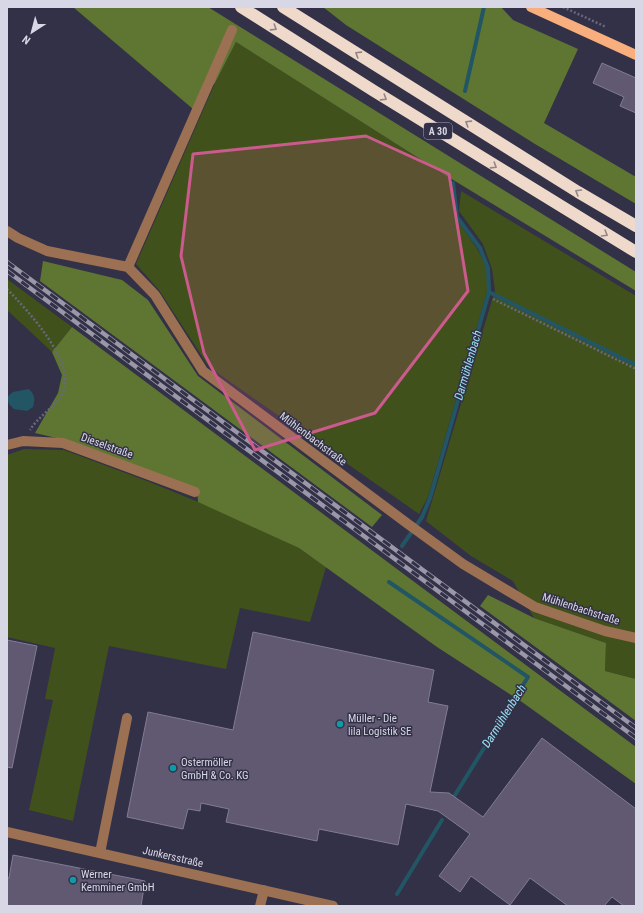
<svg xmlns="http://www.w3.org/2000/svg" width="643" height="913" viewBox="0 0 643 913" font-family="'Roboto Condensed',sans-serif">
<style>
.green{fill:#40511c}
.forest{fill:#5f7632}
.water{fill:#225664}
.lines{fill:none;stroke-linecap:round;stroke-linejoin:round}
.stream{stroke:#225664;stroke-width:4}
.building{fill:#605971;stroke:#827b94}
.path{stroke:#69677b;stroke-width:2.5;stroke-dasharray:2 2;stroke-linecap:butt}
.minor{stroke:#9c7052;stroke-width:10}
.major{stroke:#f8af7d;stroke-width:10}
.highway{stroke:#efd9ca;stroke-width:12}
.rail-casing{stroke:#9997a8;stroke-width:4.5}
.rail{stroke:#333147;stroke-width:3;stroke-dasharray:9;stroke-linecap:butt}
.oneway{stroke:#918588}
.marked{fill:#ca5b8b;fill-opacity:0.2;stroke:#ca5b8b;stroke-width:3;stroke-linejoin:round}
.culture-dot{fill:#0f9aa8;stroke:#333147;stroke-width:1.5}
.labels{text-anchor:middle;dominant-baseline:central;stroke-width:3;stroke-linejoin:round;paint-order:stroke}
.shield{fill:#333147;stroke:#a6a5b6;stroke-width:1}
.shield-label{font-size:10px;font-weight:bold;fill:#d8d7e5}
.street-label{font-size:11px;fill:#d8d7e5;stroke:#333147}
.poi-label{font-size:11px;fill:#d8d7e5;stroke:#333147;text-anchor:start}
.water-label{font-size:12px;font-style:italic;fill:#98e0f5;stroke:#333147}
</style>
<rect width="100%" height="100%" fill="#333147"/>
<path class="green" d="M236 42 450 178 456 218 478 250 487 268V292L428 497 419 514 209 367 159 290 136 264 215 83Z
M461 191 636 296V679L605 671 606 643 534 618 513 581 471 556 426 521 495 290 492 269 483 244 459 211Z
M7 279 72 327 52 352 7 310Z
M24 449 64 450 147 481 223 512 299 548 326 567 310 622 240 608 226 669 109 646 73 821 29 810 53 700 45 699 55 648 7 637V455Z"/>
<path class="forest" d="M73 7H208L636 272V291L450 178 236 42 215 83 193 109Z
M323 7H501L513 20 578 49 544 123 636 177V204L535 144 346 25Z
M43 261 122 280 148 300 198 376 382 515 372 527 40 281Z
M72 327 636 747V784L522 702 437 647 299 548 198 502 197 488 65 440 35 433 58 393 62 375 52 352Z
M488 595 534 618 606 643 605 671 636 679V721L480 606Z"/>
<path class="water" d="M29 389C35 395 35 399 33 407L27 411 14 409 9 404 7 397 13 392Z"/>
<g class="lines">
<path class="stream" d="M465 91 484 7
M489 292 636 365
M402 546 422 517 430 498 489 292 488 268 480 248 457 217 453 183
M389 582 528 677 455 795
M397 894 442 820"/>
</g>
<path class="building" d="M602 63 636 78V113L620 106 624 97 593 83Z
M253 632 434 670 428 702 448 706 430 792 449 793 483 817 542 738 636 809V906H624L612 897 604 906H568L530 878 510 905 471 876 460 892 439 876 470 834 438 811 406 804 398 845 319 829 317 841 226 822 229 809 201 803 200 811 188 809 183 829 127 817 148 712 233 730Z
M7 640 37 646 12 768 7 767Z
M13 855 145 881 141 906H7V878H9Z"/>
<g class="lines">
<path class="path" d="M563 7 606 27
M7 289C26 309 81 366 61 396 52 409 38 417 30 430
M493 299 636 369"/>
<path class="minor" d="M7 231 18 238 47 251 128 267 155 295 203 371 408 524 463 564 535 607 605 631 636 638
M128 267 232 30
M7 445 23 441 63 443 195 492
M7 832 333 906
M100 853 127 718
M260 906 264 890"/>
<path class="major" d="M531 7 636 55"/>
<path class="highway" d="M241 7 374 91 636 252
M283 7 578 192 636 226"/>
<defs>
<path id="rail" d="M7 262 636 728
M7 271 636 738"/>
</defs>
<use href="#rail" class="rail-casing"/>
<use href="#rail" class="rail"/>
</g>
<defs><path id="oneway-chevron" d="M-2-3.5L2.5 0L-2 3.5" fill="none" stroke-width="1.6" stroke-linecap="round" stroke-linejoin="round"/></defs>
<g class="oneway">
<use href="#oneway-chevron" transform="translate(274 28) rotate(32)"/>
<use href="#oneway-chevron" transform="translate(358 54) rotate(-148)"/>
<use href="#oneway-chevron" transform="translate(384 98) rotate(32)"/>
<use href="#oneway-chevron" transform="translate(468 123) rotate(-148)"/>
<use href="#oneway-chevron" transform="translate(494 166) rotate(32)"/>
<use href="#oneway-chevron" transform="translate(578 192) rotate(-149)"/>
<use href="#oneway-chevron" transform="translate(605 234) rotate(31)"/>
</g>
<path class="marked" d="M366 136 449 174 468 291 375 413 255 450 204 353 181 256 193 154Z"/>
<g class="culture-dot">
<circle cx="340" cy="724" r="4"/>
<circle cx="173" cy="768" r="4"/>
<circle cx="73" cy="880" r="4"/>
</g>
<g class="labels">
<rect class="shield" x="424" y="123" width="28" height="16" rx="3"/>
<g class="shield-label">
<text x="438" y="131">A 30</text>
</g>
<g class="street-label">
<text transform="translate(313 439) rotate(37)">Mühlenbachstraße</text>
<text transform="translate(107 446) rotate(20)">Dieselstraße</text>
<text transform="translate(581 609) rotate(18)">Mühlenbachstraße</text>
<text transform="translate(173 857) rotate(13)">Junkersstraße</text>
</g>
<g class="poi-label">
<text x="348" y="718">Müller - Die<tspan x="348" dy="13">lila Logistik SE</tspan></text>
<text x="181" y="762">Ostermöller<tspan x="181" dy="13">GmbH &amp; Co. KG</tspan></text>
<text x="81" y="874">Werner<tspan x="81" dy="13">Kemminer GmbH</tspan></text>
</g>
<g class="water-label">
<text transform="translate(468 365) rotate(-74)">Darmühlenbach</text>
<text transform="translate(504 716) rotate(-58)">Darmühlenbach</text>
</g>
</g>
<rect width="643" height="913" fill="none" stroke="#d8d7e5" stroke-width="16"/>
<g transform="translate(32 32) rotate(216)" stroke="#333147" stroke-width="3" paint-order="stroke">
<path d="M0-3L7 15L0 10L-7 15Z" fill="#d8d7e5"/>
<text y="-6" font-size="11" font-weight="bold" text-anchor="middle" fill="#d8d7e5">N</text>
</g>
</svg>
